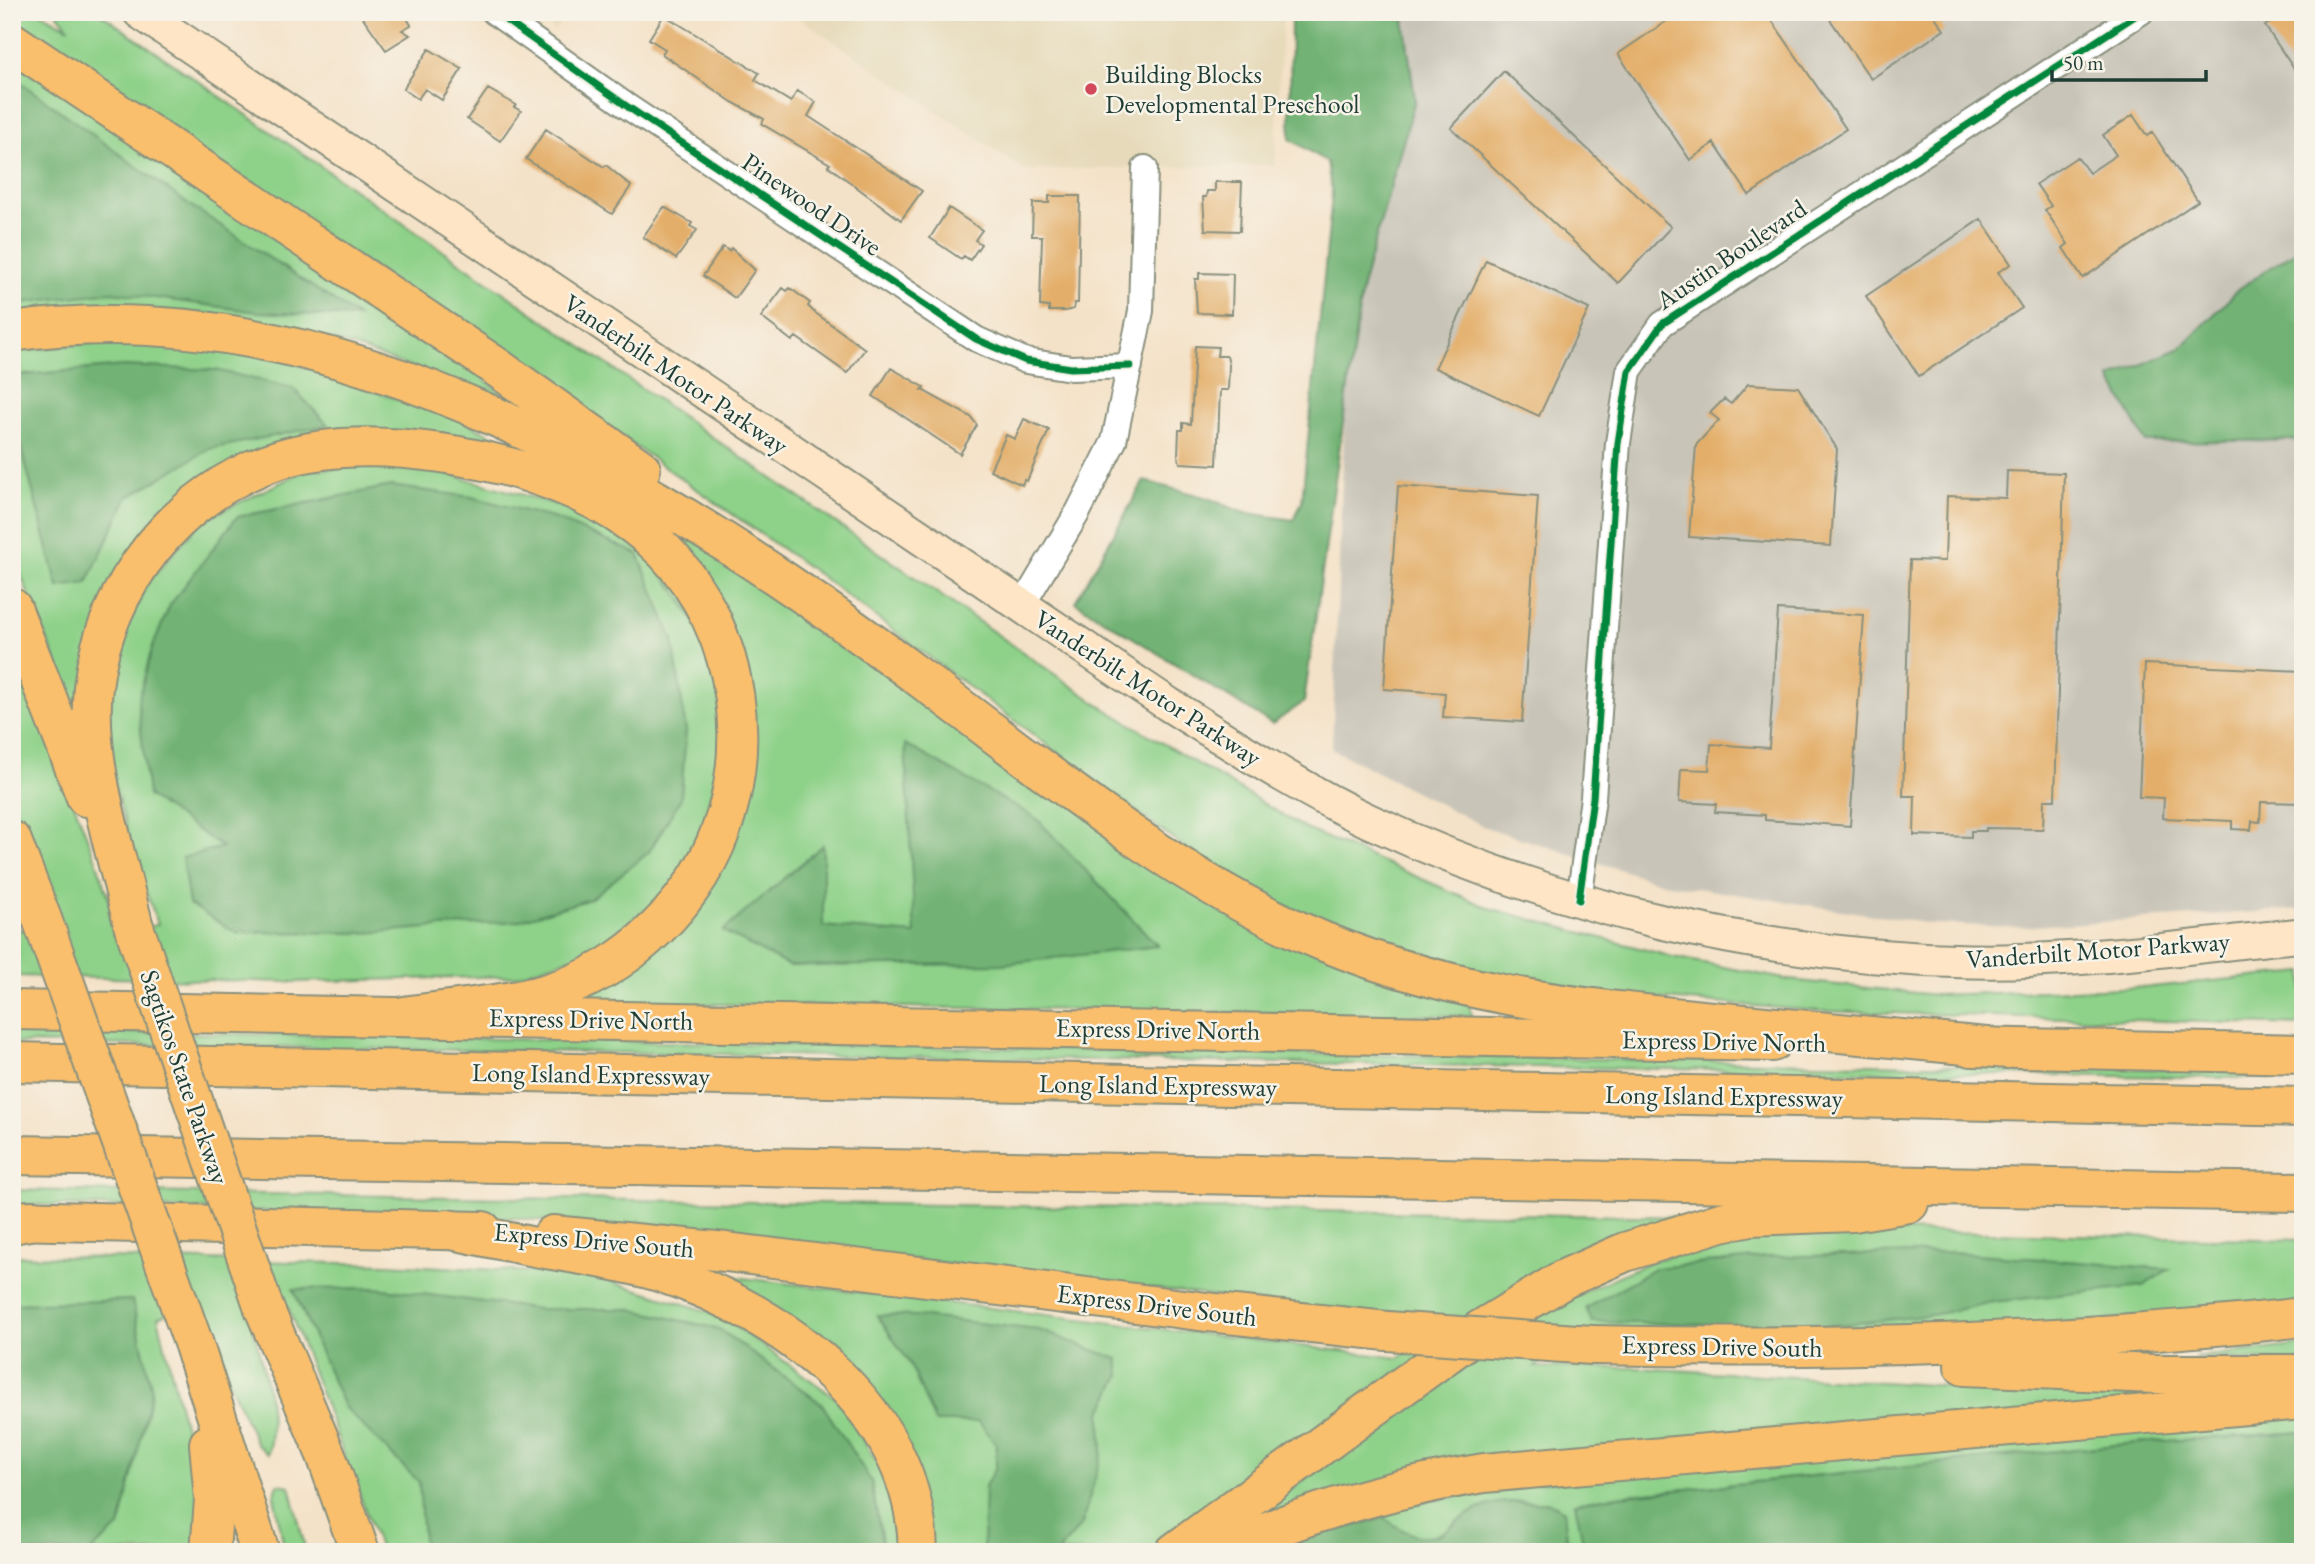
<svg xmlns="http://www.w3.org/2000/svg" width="2315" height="1564" viewBox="0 0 2315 1564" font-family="'EB Garamond',serif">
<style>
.built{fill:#e6daba}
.industrial{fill:#c8c4b8}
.green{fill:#8ed189;stroke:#56875e;stroke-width:2}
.forest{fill:#72b375;stroke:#487854;stroke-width:2}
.building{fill:#e3ae69}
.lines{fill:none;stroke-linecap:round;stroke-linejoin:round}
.minor-casing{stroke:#8a907e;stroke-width:28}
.secondary-casing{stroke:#8a907e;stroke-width:37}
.trunk-casing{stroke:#8a907e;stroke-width:42}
.motorway-casing{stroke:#8a907e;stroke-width:42}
.minor{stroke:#fff;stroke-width:24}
.secondary{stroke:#fde5c5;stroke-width:33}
.trunk{stroke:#f9bf6d;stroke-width:38}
.motorway{stroke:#f9bf6d;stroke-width:38}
.trunk-bridge-casing{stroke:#8a907e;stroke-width:42;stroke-linecap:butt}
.motorway-bridge-casing{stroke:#8a907e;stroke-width:42;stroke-linecap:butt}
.trunk-bridge{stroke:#f9bf6d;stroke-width:38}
.motorway-bridge{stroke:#f9bf6d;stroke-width:38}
.cycleway-casing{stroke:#f7f3e8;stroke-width:11}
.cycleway{stroke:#00873e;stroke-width:7}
.poi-dot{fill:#d1495b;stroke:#f7f3e8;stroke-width:2.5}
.labels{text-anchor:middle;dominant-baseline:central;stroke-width:5;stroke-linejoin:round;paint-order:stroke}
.poi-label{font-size:26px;fill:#1f3d34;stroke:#f7f3e8;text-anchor:start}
.street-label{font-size:26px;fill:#1f3d34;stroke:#f7f3e8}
</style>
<rect width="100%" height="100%" fill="#f7f3e8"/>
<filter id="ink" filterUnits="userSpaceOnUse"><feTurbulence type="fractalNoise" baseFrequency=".0143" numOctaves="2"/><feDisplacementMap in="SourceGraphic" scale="14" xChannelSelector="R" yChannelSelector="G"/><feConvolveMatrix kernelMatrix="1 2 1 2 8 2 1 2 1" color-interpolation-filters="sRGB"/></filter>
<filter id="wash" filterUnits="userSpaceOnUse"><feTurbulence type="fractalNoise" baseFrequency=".00686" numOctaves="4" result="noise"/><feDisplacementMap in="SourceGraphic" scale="28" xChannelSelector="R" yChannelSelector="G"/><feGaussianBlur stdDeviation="1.57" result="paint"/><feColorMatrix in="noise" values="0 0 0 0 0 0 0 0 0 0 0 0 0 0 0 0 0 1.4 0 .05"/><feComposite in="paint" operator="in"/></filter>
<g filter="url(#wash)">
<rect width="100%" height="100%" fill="#f4e2c8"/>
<path class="built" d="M534 12H568L555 31Z
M791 12H1283L1275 165 1024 170Z"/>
<path class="industrial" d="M1360 12H2303V909L2018 927 1933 924 1663 883 1485 827 1332 749Z"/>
<path class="green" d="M12 12H40L69 28 56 12H98L1099 705 1306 829 1489 908 1673 957 1789 980 1936 995 2151 987 2303 972V1025L1820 1011 1535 989 1398 954 1281 904 1196 856 818 574 513 361 12 28Z
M12 55 434 338 522 410C428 375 334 332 235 317 160 306 87 312 12 318Z
M134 338 260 352 468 423 741 565 1040 785 1469 1004 1472 1016 578 1002 671 937 752 716 624 507 425 440 188 496 82 724 12 554V352Z
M410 463 569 508 646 553 700 624 724 718 715 817 669 892 589 952 516 976 294 982 12 976V909L20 931 57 918 12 808V645L96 860 122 936 158 924 140 876 110 769 105 677 136 596 201 521 306 470Z
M12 1030 2303 1072V1079L12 1043Z
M12 1190 1689 1217 1160 1552H927L887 1421 716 1279 727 1276 1399 1358 1451 1325 738 1238 517 1218 12 1204Z
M1845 1230 2303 1240V1303L1892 1338 1583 1331 1535 1367 1638 1368 1950 1386 2258 1395 1253 1515 1552 1306 1654 1260 1740 1239Z
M12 1256 387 1264 590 1275 720 1315 837 1399 891 1485 903 1552H381L288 1307 251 1319C261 1362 278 1410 268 1454L257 1445 194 1303 158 1317 202 1499 194 1552H12Z
M2303 1345V1362L2194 1357Z
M2303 1413V1432L2136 1443 1608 1497 1576 1503 1585 1552H1568L1564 1511C1536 1496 1493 1500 1465 1516 1451 1524 1445 1535 1429 1540L1305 1538 1275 1552H1253L1375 1511 1525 1484Z
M278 1484 290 1486 306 1552H285L274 1496Z"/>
<path class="forest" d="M1291 12H1403L1415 100 1362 287 1304 702 1272 724 1075 602 1144 481 1208 498 1242 512 1294 520 1302 501 1332 195 1327 162 1290 139Z
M12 76 184 201 358 317 257 312 112 292 12 304Z
M2303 246V440L2146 442 2110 378 2181 348 2240 288Z
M123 366 216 370 293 388 328 425 209 449 127 498 87 583 58 587 12 413V376Z
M391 486 472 497 556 519 638 554 673 640 686 731 681 798 649 852 590 899 517 921 365 933 235 932 189 904 182 858 222 847 148 796 138 702 152 648 170 605 237 517Z
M905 744 1036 818 1158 946 1003 964 789 966 723 931 823 845V926L915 934Z
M1952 1252 2169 1269 2143 1286 1993 1302 1933 1315 1820 1327 1592 1322 1586 1308 1656 1268 1765 1257Z
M376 1288 538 1309H630L719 1329 822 1404 871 1481 884 1552H430L423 1540 419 1482 344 1407 293 1289Z
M132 1300 152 1391 120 1526 90 1552H12V1304Z
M877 1315 917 1316 1039 1330 1118 1359 1120 1375 1101 1413 1102 1453 1082 1524 1058 1552H983L985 1486 996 1467V1444L979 1422H935L910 1364Z
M2303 1432V1552H1585L1575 1503 1608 1497 2136 1443Z
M1547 1502 1564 1511 1568 1552H1275L1305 1538 1384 1518C1448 1564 1441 1514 1498 1503 1514 1501 1532 1503 1547 1502Z"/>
<g id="blocks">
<path class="building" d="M359 12H403L411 25 402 30 410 35 386 50Z
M1680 12H1766L1846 129 1749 195 1714 143 1690 160 1618 54Z
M1825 12H1932L1944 30 1871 79Z
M2286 12H2303V82L2265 26Z
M664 15 759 73 755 80 791 102 797 91 816 102 808 116 922 191 901 220 828 166 830 164 762 124 764 119 732 102 662 54 665 49 649 39Z
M429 49 462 69 442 100 425 89 418 99 403 89Z
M1504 71 1671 227 1618 283 1451 128Z
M488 89 516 105 514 107 521 111 500 141 467 119Z
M2133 115 2147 136 2152 132 2198 201 2083 278 2063 248 2068 244 2045 210 2051 206 2036 184 2077 157 2089 173 2116 155 2103 135Z
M546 129 604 167 606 165 631 186 612 214 526 159Z
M1215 182H1242L1240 231 1205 230 1203 197H1206L1207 191H1215Z
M1049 196H1080L1078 303H1075L1074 309 1065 311H1049V307L1040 306 1042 236H1032L1033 203H1049Z
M664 207 692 223 690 226 697 230 676 259 643 237Z
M949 208 982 230 975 240 981 244 970 260 964 256 961 259 930 238Z
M1981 219 2011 264 1998 272 2022 308 1919 376 1866 296Z
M723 247 729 251 731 248 755 270 735 298 703 276Z
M1486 260 1589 309 1539 416 1435 368Z
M1199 273 1233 274 1232 314 1197 313 1195 279H1199Z
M783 288 787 291 790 288 810 303 808 306 814 312 865 349 847 373 796 337 792 341 761 317Z
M1195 346 1218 347 1217 356H1227L1229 365 1228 390H1220L1217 465 1180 463 1178 455 1179 430H1183V423L1191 424Z
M891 368 924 387 922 390 971 417 977 425 960 454 873 396Z
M1748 384 1798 387 1837 449 1831 546 1689 537 1696 445 1719 420 1710 413 1724 399 1731 404Z
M1024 419 1049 430 1027 481 1024 480 1022 485 990 470 1006 435 1015 439Z
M2007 471 2064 473 2055 800H2044L2043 829 1986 828V831H1971V837L1914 835 1915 796H1903L1910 560 1945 561 1947 496 2006 498Z
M1398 486 1538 496 1522 722 1443 717 1445 693 1384 689Z
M1778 610 1864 615 1850 826 1765 820V815L1715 812 1716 804 1679 802 1681 769 1709 770 1711 744 1769 748Z
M2145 664 2303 671V803L2261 802 2260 822 2252 821 2251 830 2232 829V821L2163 818 2164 798 2139 797Z"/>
</g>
</g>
<g filter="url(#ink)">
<use href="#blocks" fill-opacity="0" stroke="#8a907e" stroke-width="2"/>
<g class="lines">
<defs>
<path id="minor" d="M494 12 628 107 976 339 1026 361 1071 368 1130 366
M1022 606 1078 512 1114 441 1141 311 1145 168
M1579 900 1593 798 1618 443 1629 371 1662 324 2141 12"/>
<path id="secondary" d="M140 12 1168 704C1234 745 1299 788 1369 821 1557 908 1763 957 1970 961 2081 963 2192 946 2303 935"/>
<path id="trunk" d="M12 1010 1772 1042
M1972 1047 2303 1054
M12 1220 483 1231
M553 1235 726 1252 1207 1312 1387 1331
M1592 1345C1830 1350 2066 1344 2303 1317
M1964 1366 2155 1374H2303"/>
<path id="motorway" d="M12 42 495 366 641 469
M12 332C345 284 672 493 927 683 1046 771 1162 869 1299 931 1442 995 1570 1007 1724 1022 1818 1031 1912 1040 2007 1049
M12 608 86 797
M12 841 42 919
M133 924C116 850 85 763 93 687 104 586 179 492 277 460 329 443 387 445 441 453 508 463 579 484 634 525 724 590 757 711 726 815 701 899 629 971 544 994 499 1006 451 1009 404 1016
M12 1062 2303 1107
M12 1155 2303 1192
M12 1224 34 1220
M448 1229C485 1237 521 1245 558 1251 592 1257 628 1262 662 1273 784 1313 916 1410 918 1552
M264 1308 326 1455 360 1552
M193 1342 260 1552
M209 1444 214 1500 210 1552
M1175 1552 1480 1330 1564 1279 1625 1252 1721 1222 1751 1216 1853 1212 1909 1203
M1217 1552C1304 1513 1391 1488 1484 1473L2303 1400"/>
</defs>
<use href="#minor" class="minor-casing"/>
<use href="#secondary" class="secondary-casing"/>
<use href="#trunk" class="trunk-casing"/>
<use href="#motorway" class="motorway-casing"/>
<use href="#minor" class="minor"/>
<use href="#secondary" class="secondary"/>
<use href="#trunk" class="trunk"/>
<use href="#motorway" class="motorway"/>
<defs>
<path id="trunk-bridge" d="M1387 1331 1592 1345"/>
<path id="motorway-bridge" d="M42 919 193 1342
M133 924 264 1308"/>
</defs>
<use href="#trunk-bridge" class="trunk-bridge-casing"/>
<use href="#motorway-bridge" class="motorway-bridge-casing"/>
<use href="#trunk-bridge" class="trunk-bridge"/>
<use href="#motorway-bridge" class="motorway-bridge"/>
<defs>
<path id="cycleway" d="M494 12 628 107 976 339 1026 361 1071 368 1130 366
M1579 900 1593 798 1618 443 1629 371 1662 324 2141 12"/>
</defs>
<use href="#cycleway" class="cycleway-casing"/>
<use href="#cycleway" class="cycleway"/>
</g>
</g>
<circle class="poi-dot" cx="1091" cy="89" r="7"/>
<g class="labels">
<g class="poi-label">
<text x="1105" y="74">Building Blocks<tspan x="1105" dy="30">Developmental Preschool</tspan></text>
</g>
<g class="street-label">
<text transform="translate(812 204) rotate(34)">Pinewood Drive</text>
<text transform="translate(1731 254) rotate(-34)">Austin Boulevard</text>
<text transform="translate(676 374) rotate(34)">Vanderbilt Motor Parkway</text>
<text transform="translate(1148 688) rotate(33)">Vanderbilt Motor Parkway</text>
<text transform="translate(2098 950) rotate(-4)">Vanderbilt Motor Parkway</text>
<text transform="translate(591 1019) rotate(1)">Express Drive North</text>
<text transform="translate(1158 1029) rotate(1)">Express Drive North</text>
<text transform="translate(1724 1041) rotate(1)">Express Drive North</text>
<text transform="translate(591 1074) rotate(1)">Long Island Expressway</text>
<text transform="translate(185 1077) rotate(71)">Sagtikos State Parkway</text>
<text transform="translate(1158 1085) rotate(1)">Long Island Expressway</text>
<text transform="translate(1724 1096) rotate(1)">Long Island Expressway</text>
<text transform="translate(594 1240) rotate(5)">Express Drive South</text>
<text transform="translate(1157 1305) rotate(7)">Express Drive South</text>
<text transform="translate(1722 1346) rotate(1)">Express Drive South</text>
</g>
</g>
<rect width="2315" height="1564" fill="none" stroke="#f7f3e8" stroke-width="42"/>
<path d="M2052 70v10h154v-10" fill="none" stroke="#1f3d34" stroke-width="3.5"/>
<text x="2063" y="70" font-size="21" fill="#1f3d34" stroke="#f7f3e8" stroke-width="5" paint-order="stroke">50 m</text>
</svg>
